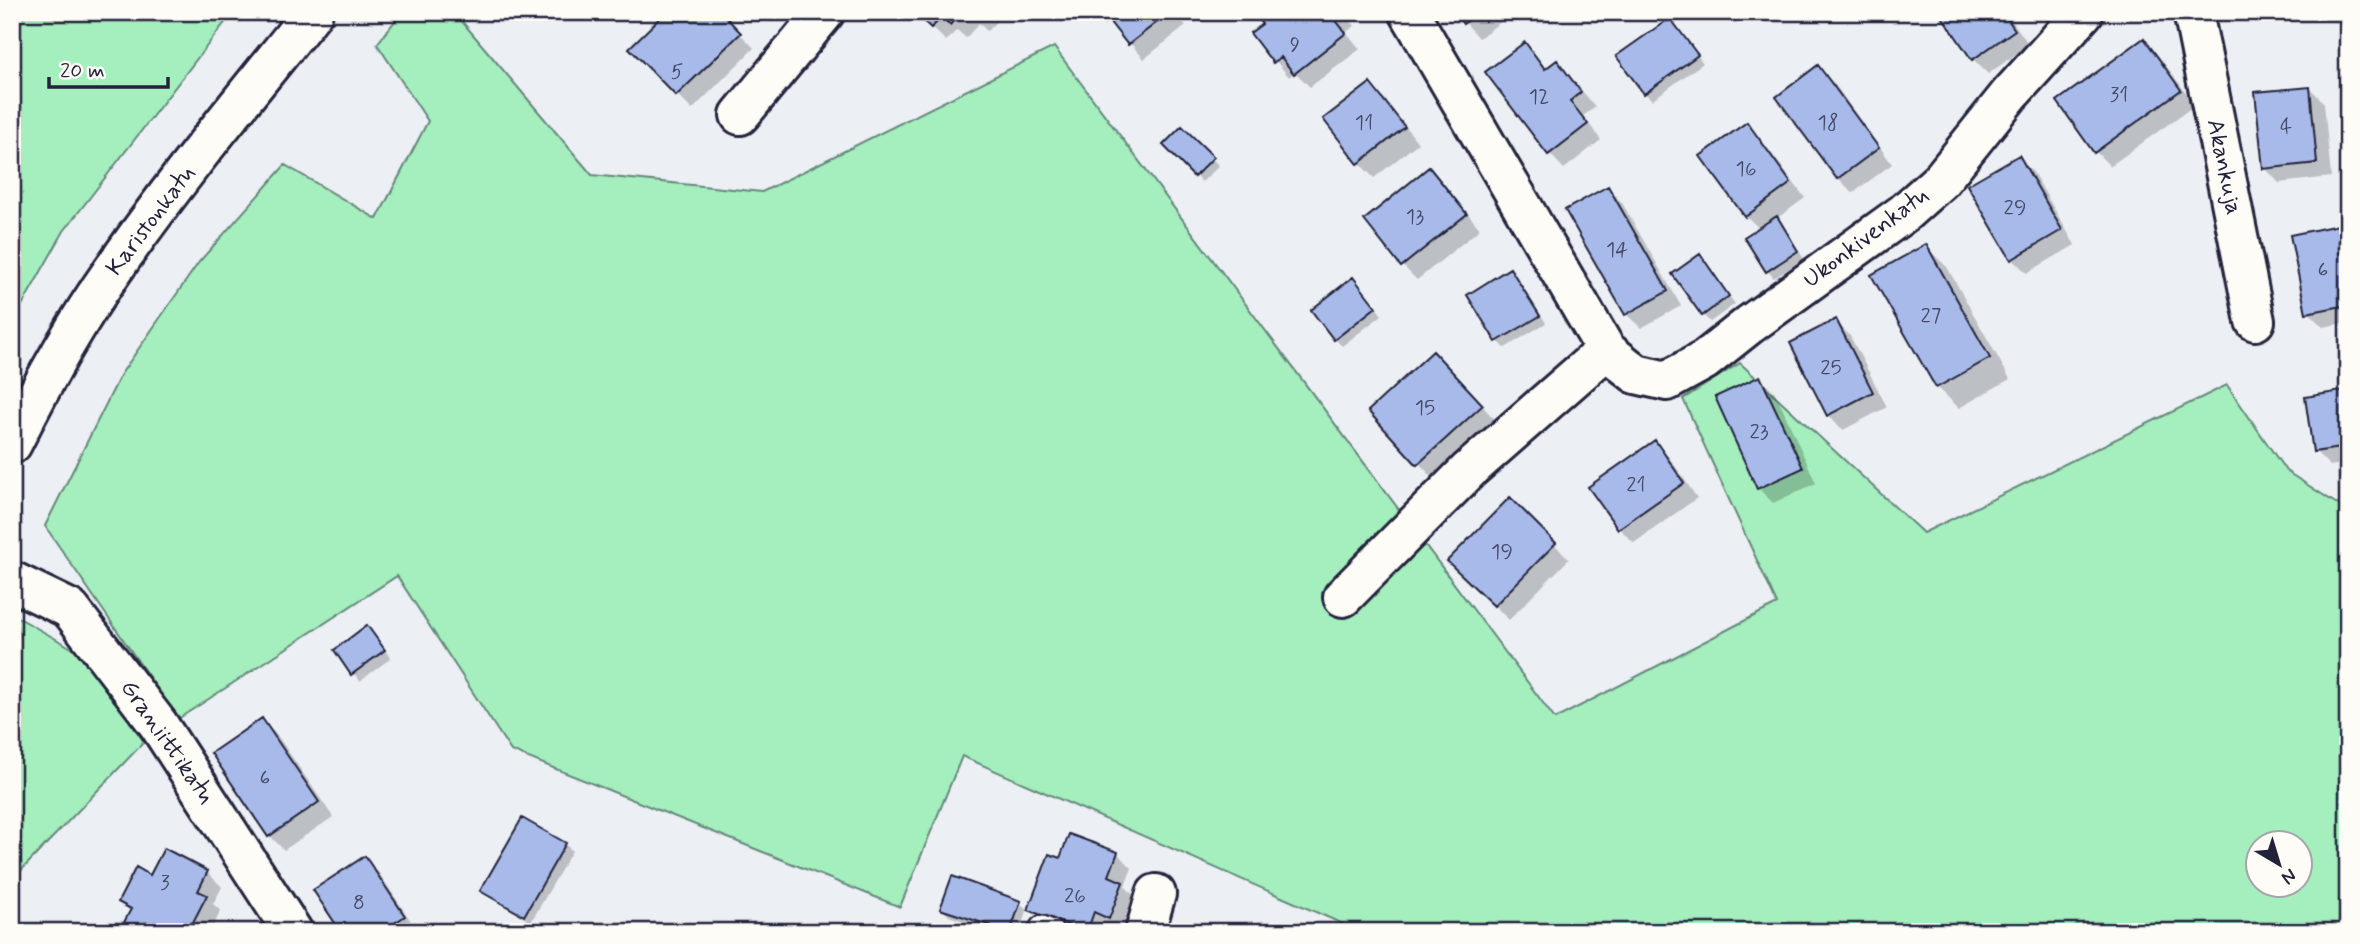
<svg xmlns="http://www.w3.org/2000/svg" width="2360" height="944" viewBox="0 0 2360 944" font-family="Mynerve,sans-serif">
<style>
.green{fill:#a5eebd;stroke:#64887c;stroke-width:2;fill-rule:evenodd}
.shadow{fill:#0003}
.building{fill:#a7bae9;stroke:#22223b;stroke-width:2}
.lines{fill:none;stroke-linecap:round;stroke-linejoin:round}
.service-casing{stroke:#22223b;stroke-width:28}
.minor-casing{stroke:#22223b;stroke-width:44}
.tertiary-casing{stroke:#22223b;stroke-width:44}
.service{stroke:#fdfcf7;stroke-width:23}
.minor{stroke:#fdfcf7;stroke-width:38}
.tertiary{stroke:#fdfcf7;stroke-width:38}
.labels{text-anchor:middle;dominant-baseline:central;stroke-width:5;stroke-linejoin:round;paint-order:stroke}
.number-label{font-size:21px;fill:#434866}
.street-label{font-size:24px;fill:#22223b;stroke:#fdfcf7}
</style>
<rect width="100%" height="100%" fill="#eceff4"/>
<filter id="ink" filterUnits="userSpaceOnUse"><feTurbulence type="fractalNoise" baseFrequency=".0143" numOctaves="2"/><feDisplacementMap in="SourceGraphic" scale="14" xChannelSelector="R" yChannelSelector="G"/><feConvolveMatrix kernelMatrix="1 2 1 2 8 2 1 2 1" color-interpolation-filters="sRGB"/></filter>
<g filter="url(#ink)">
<path class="green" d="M12 12H233L64 231 12 323Z
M402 12H454L592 175 762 192 1054 47 1555 719 1777 604 1683 399 1740 363 1923 533 2227 385 2286 471 2348 511V932H1361L962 756 900 907 511 751 397 576 178 719 45 526 121 374 199 262 285 165 377 219 428 121 377 44ZM2258 842H2300V884H2258Z
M12 614 84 655 144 742 12 880Z"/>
<path class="shadow" d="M719 12 754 48 692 110 632 48Z
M916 12H1006L987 31 979 23 966 38 957 30 946 41Z
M1091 12H1175L1186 26 1144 59 1110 20 1104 25Z
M1254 12H1344L1355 26 1346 32 1360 49 1310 87 1295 72 1289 77 1253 33 1264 24Z
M1456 12H1514L1479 38Z
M1941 12H2006L2029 45 1988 74 1973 59Z
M2348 12 2347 27 2332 12Z
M1670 20 1703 63 1652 100 1645 93Z
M2143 40 2158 55 2195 105 2110 166 2096 152Z
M1525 45 1547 69 1557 63 1571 77 1595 107 1583 116 1601 140 1564 169 1550 154 1487 73Z
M1818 68 1833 82 1892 164 1853 193 1838 178 1778 97Z
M1370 85 1385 99 1418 143 1374 178 1359 163Z
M2310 88 2324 103 2331 177 2279 183 2265 168Z
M1747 124 1761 139 1805 198 1776 219 1783 226 1804 259 1774 278 1767 270 1760 229 1746 216Z
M1182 128 1219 166 1202 182 1166 145Z
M2018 158 2033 172 2075 245 2027 273 2012 259Z
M1429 169 1444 184 1480 229 1417 280 1402 265Z
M1608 188 1622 203 1681 306 1641 328 1626 314Z
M2348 225V322L2323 327 2308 312Z
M1925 246 1947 267 2010 379 1959 408 1937 387 1873 275Z
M1700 257 1735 304 1710 322 1703 315Z
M1510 270 1517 277 1546 323 1505 348 1498 341 1469 296Z
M1360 287 1382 315 1342 346 1335 339Z
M1836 321 1850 336 1887 407 1843 430 1828 415Z
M1448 368 1496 421 1433 478 1370 411Z
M1760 378 1775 392 1816 483 1773 503 1758 488 1717 398Z
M2348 392V463L2330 466 2315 451Z
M1655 443 1669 457 1697 498 1634 543 1619 528 1590 487Z
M1510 500 1569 559 1509 620 1450 561Z
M367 628 391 658 360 681 336 651Z
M262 721 277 735 333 817 284 850 270 836Z
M565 844 572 851 531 922 489 897 482 890Z
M1117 853 1132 868 1125 886 1136 898 1124 932 1109 926 1106 932H1065L1045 925 1030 910 1061 860Z
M365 858 379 873 418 932H343Z
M207 872 222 887 213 904 221 911 210 932H121L131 912 120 901 151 877Z
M1020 903 1027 910 1019 932H995L949 916 942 909Z"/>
<path class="building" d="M666 12H721L741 33 676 96 629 48Z
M914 12H961L950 25 942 17 931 28Z
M1102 12H1170L1128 45Z
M1252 12H1339L1333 17 1346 33 1294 74 1281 57 1273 63 1250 33 1262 24Z
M1454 12H1480L1463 24Z
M1939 12H2003L2015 30 1972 60Z
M1670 18 1698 55 1644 94 1616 56Z
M2144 38 2181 90 2094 153 2057 101Z
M1525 42 1545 69 1557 60 1581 92 1570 101 1588 124 1548 155 1485 72Z
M1818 65 1879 148 1837 179 1776 97Z
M1370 83 1405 127 1358 164 1323 119Z
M2310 87 2317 163 2263 169 2255 92Z
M1747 122 1791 183 1745 217 1700 156Z
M1182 126 1214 157 1194 177 1163 145Z
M2019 155 2062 230 2011 260 1967 185Z
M1429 167 1467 214 1401 267 1364 220Z
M1608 186 1668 291 1625 315 1565 210Z
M1777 216 1798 251 1766 272 1744 237Z
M2348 223V305L2306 313 2290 235Z
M1926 244 1990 358 1936 388 1871 275Z
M1700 254 1729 296 1702 316 1672 274Z
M1510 268 1540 316 1496 342 1467 295Z
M1353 277 1376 307 1334 340 1311 310Z
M1836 319 1873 392 1827 416 1790 343Z
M1433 351 1483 405 1417 465 1368 411Z
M1760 376 1803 468 1757 489 1715 397Z
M2348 390V447L2313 452 2305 397Z
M1655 440 1684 483 1618 529 1588 487Z
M1510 497 1556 543 1494 606 1447 561Z
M367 625 385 650 351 675 334 650Z
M262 718 319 802 268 837 211 753Z
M522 818 566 843 524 916 480 891Z
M1069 834 1118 852 1109 876 1123 882 1109 919 1094 912 1087 932 1028 910 1049 854 1060 858Z
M164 848 208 871 198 891 207 895 188 932H180L174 928 172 932H119L131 909 118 902 136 867 150 875Z
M365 856 405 916 381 932H341L313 890Z
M952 876 1021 901 1010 932 940 909Z"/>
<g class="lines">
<defs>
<path id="service" d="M1042 928 1051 932"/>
<path id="minor" d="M1409 12 1606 350 1636 374 1667 381 1705 360 1749 325 1904 213 1941 180 2010 94 2084 12
M2193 12 2255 321
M740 115 825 12
M12 581 70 609 158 724 293 932
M1343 597 1469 470 1606 350
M1145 932 1156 894"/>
<path id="tertiary" d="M12 444C41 386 73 327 111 273 173 183 244 98 313 12"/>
</defs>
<use href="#service" class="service-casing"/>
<use href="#minor" class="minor-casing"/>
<use href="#tertiary" class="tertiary-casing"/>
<use href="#service" class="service"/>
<use href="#minor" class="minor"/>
<use href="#tertiary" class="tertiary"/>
</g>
</g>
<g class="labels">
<g class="number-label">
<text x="1295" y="45">9</text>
<text x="677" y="72">5</text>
<text x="2119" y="95">31</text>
<text x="1539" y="97">12</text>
<text x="1364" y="123">11</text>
<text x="1828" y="123">18</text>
<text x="2286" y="127">4</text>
<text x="1746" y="169">16</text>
<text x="2015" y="208">29</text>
<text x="1415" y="217">13</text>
<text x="1617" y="250">14</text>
<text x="2323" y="270">6</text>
<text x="1931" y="316">27</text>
<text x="1831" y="368">25</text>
<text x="1425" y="408">15</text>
<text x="1759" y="432">23</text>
<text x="1636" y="485">21</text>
<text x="1502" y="552">19</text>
<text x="265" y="778">6</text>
<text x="165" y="883">3</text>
<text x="1075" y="896">26</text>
<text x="359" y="903">8</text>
</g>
<g class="street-label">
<text transform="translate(2224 167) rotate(78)">Akankuja</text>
<text transform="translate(151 221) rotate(-53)">Karistonkatu</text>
<text transform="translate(1866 238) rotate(-37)">Ukonkivenkatu</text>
<text transform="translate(167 742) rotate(55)">Graniittikatu</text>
</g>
</g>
<rect width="2360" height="944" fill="none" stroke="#fdfcf7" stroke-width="42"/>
<rect x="21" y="21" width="2318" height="902" fill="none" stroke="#22223b" stroke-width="2.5" filter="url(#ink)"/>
<g transform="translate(2279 864) rotate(142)"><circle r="33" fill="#fdfcf7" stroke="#a5a5ac" stroke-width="2"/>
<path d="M0-5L12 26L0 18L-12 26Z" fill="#22223b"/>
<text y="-10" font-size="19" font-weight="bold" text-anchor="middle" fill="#22223b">N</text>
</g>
<path d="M49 77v10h119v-10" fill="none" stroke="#22223b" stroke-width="3.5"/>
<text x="60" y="77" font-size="21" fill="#22223b" stroke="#fdfcf7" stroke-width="5" paint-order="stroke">20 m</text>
</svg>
